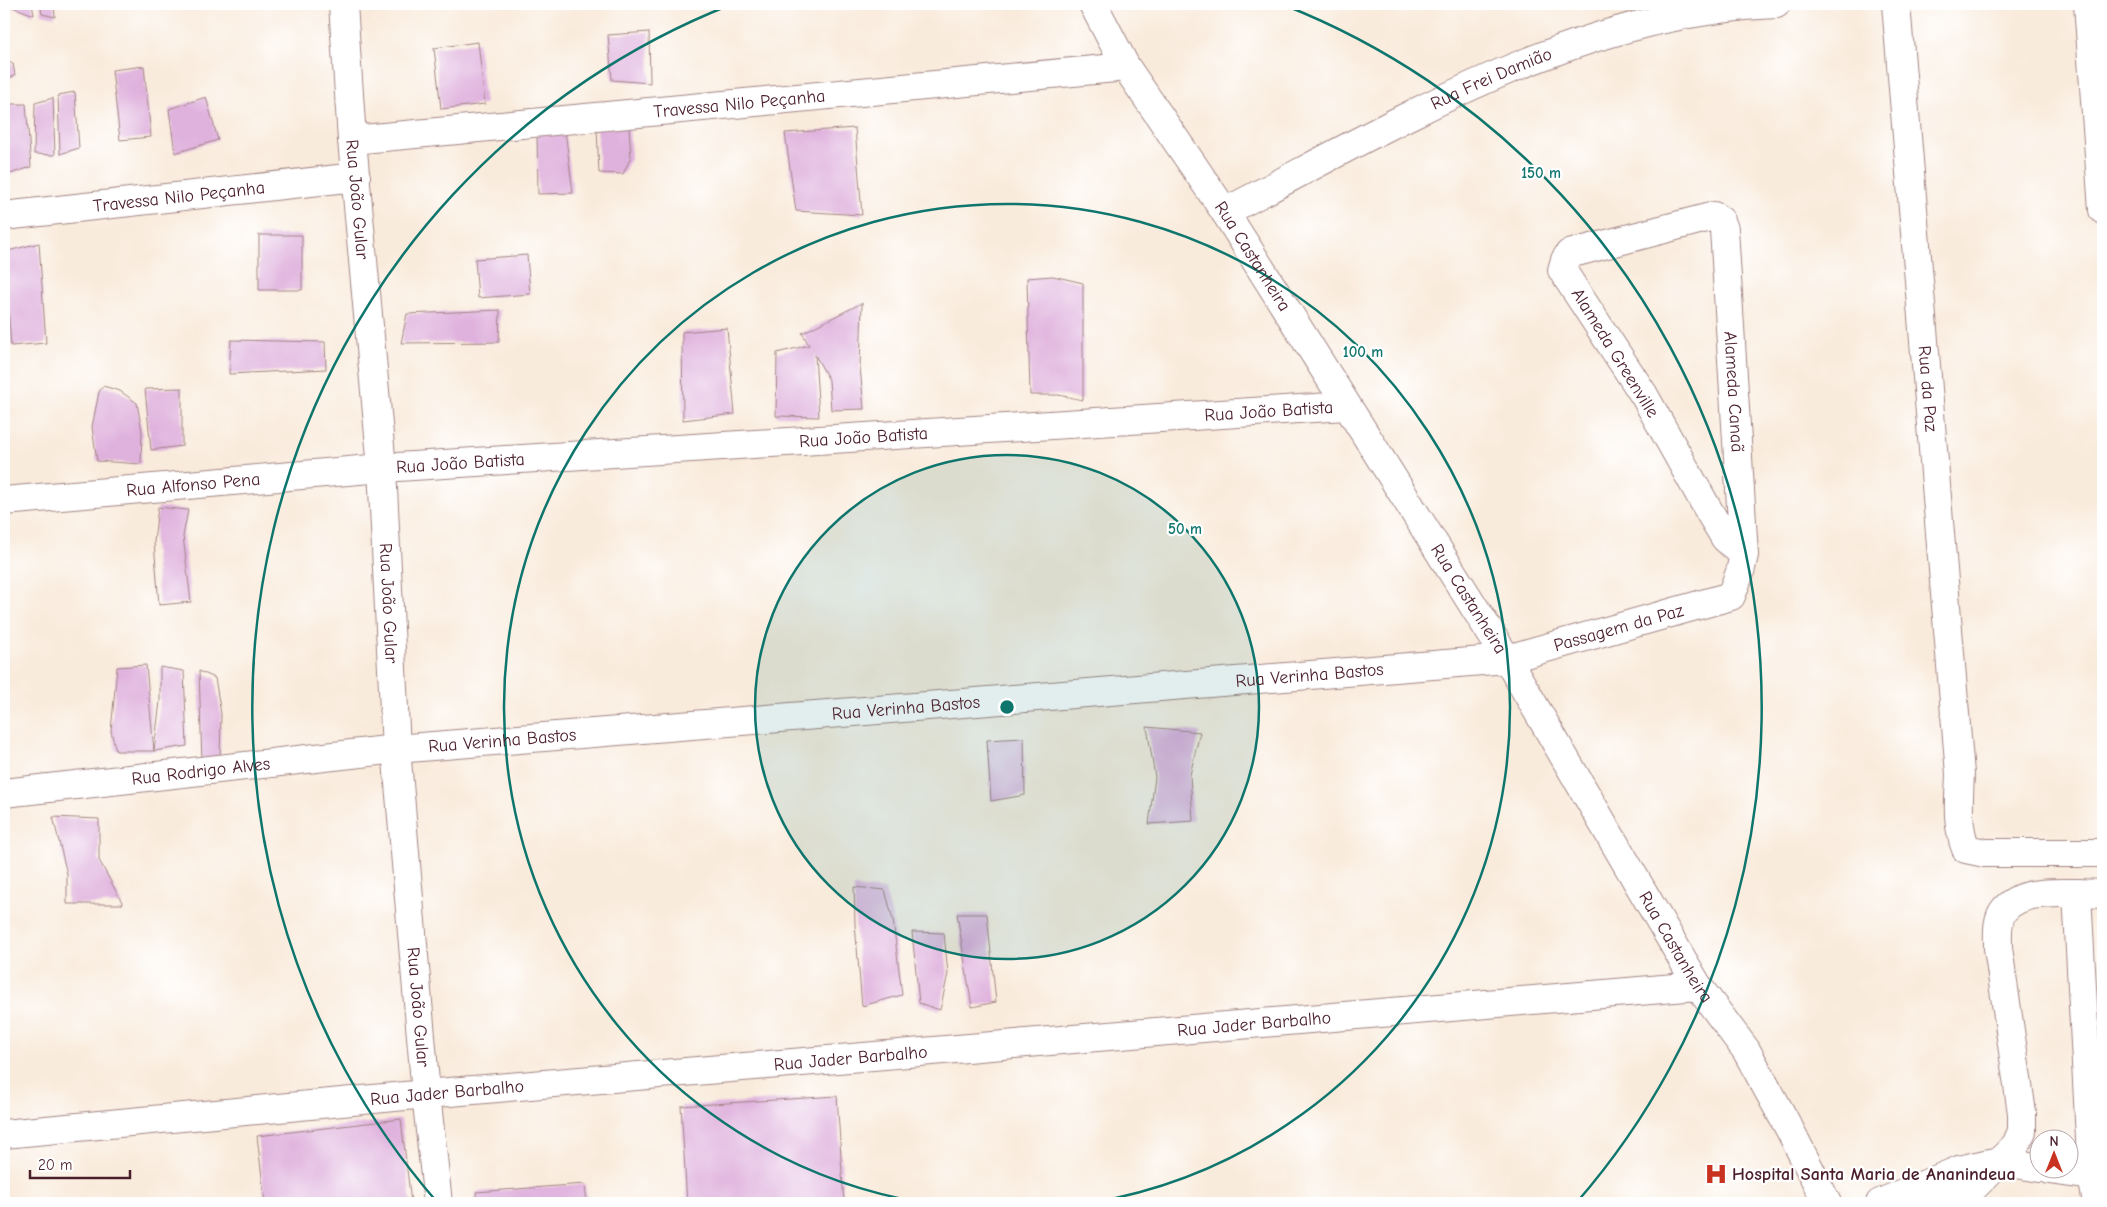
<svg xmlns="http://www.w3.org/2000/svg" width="2107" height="1207" viewBox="0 0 2107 1207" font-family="'Comic Neue',sans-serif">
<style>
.building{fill:#dfb1dd}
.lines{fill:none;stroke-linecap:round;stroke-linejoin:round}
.minor-casing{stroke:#a28584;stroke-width:30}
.minor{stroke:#fff;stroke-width:28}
.ring{fill:none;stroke:#0f766e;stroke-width:2.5}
.labels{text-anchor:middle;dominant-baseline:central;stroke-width:4.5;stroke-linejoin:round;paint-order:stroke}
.street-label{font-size:18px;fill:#4a1f2b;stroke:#fff}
.poi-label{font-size:18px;font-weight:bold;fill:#4a1f2b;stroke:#fff;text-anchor:start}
.centre{fill:#0f766e;stroke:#fff;stroke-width:2.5}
.ring-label{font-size:15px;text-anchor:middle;font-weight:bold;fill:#0f766e;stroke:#fff;stroke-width:4.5;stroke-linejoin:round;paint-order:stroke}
</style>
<rect width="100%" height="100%" fill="#fff"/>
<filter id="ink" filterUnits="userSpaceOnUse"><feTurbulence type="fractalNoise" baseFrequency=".02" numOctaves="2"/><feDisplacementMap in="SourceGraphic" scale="10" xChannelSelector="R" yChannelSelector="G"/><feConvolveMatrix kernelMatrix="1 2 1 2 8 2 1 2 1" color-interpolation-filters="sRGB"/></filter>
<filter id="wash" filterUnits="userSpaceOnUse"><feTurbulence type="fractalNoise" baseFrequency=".0096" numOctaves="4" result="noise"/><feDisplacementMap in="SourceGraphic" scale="20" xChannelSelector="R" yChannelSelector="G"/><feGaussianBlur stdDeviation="1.12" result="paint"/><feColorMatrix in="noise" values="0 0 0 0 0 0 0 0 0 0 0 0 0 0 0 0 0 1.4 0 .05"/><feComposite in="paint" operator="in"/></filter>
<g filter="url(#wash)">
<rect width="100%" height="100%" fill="#f9ebdc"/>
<g id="blocks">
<path class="building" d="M10 4H32L34 15 10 6Z
M40 4H54L55 17 42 14Z
M649 32 650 83 612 80 608 35Z
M478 42 485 104 441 109 434 48Z
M4 59 13 64 15 75 10 78H4Z
M144 66 151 137 120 140 112 70Z
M75 92 79 148 60 154 58 95Z
M206 97 218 140 175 153 169 109Z
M53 98 55 155 34 154 35 103Z
M4 104H26L31 167 4 176Z
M629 127 631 157 623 174 599 173 597 128Z
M855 128 862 215 796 211 785 133Z
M565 130 573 193 538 194 537 133Z
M259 235H302V290H259Z
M39 243 46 343 11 346 4 252Z
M527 255 530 294 478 298 475 259Z
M1053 276 1083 283V400L1058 395H1030L1027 278Z
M862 303 860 367 864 409 831 410 829 380 815 355 819 417 776 416 777 353 809 345 802 333Z
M500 310 499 342 401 343 407 314Z
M727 328 735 414 683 420 682 332Z
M231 340 325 342 326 369 229 374Z
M103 386 120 391 137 403 142 431 141 464 97 461 92 427 99 392Z
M182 388V446L151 450 145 389Z
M158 507 188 510 183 536 191 602 159 605 154 542Z
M146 665 154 751H116L111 731 117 667Z
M160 667 184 671 187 746 154 751 160 701Z
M199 671 215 678 221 714 220 761 202 762Z
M1147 727 1200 732 1190 775 1193 821 1149 824 1155 777Z
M1024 738 1025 795 991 801 987 740Z
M53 817 99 819V860L123 904H67V874Z
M854 887 885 890 893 920 902 995 862 1006 855 924Z
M957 914H987L996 1002 972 1007Z
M912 932 944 933 948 974 940 1010 919 1003Z
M837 1096 844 1203H687L681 1106Z
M401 1119 411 1203H265L257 1136Z
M585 1184 587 1203H477L476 1192Z"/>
</g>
</g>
<g filter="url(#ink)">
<use href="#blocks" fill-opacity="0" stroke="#a28584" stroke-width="1"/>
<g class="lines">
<defs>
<g id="minor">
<path id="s1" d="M343 4 352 140 382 468 396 749 426 1094 438 1203"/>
<path id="s2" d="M1093 4 1126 67 1225 212 1507 659 1698 986 1746 1050 1790 1130 1827 1203"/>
<path id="s3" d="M1896 4 1960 774C1959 800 1956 824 1966 849L1985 853H2103"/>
<path d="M2088 4 2103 210"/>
<path id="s4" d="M352 140 1126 67"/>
<path id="s5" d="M1225 212C1399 122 1576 12 1776 4"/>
<path id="s6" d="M4 216 356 177"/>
<path id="s7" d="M4 501 382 468 1346 406"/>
<path id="s8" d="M4 793 396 749 1507 659 1731 596 1740 572 1744 555 1725 538 1710 513 1644 395 1562 270 1565 260 1569 254 1714 216 1721 221 1724 229 1744 555"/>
<path d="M2077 893 2103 894"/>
<path id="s9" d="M4 1134 426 1094 1698 986"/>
<path d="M2050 1170 2092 1176"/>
<path d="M1880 1203 1959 1170 1999 1161 2040 1168"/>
<path d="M1939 1203 1971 1190 2016 1145 2022 1131V1113L1998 948C1998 937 1996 920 2004 910 2020 890 2054 893 2077 893L2092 1176 2097 1203"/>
</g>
</defs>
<use href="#minor" class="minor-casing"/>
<use href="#minor" class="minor"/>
</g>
</g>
<circle cx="1007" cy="707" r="252" fill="#0f766e" fill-opacity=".12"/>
<g class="ring">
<circle cx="1007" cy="707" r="252"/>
<path d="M924 1203A503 503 0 1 1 1090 1203"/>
<path d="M437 1202A755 755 0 0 1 730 5M1284 5A755 755 0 0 1 1577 1202"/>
</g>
<defs>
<symbol id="hospital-bare" viewBox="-9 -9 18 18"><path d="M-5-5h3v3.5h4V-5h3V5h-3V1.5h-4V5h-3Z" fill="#c8321e" stroke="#fff" stroke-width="2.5" paint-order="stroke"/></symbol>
</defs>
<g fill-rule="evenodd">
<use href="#hospital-bare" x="1700" y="1158" width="32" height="32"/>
</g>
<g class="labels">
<g class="street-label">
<text stroke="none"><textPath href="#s5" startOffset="298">Rua Frei Damião</textPath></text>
<text stroke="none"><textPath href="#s4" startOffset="389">Travessa Nilo Peçanha</textPath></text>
<text stroke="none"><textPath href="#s6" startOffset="176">Travessa Nilo Peçanha</textPath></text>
<text stroke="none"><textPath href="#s1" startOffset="196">Rua João Gular</textPath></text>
<text stroke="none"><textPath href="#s2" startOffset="299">Rua Castanheira</textPath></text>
<text transform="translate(1615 353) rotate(58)">Alameda Greenville</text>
<text stroke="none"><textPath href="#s3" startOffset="386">Rua da Paz</textPath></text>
<text stroke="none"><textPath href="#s8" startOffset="2472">Alameda Canaã</textPath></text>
<text stroke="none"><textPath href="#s7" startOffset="1268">Rua João Batista</textPath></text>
<text stroke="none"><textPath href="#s7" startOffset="862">Rua João Batista</textPath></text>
<text stroke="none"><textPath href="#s7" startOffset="458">Rua João Batista</textPath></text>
<text stroke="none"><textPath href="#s7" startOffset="190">Rua Alfonso Pena</textPath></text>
<text stroke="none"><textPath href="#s2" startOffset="704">Rua Castanheira</textPath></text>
<text stroke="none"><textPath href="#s1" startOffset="601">Rua João Gular</textPath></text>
<text stroke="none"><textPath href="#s8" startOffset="1625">Passagem da Paz</textPath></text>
<text stroke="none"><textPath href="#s8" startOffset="1311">Rua Verinha Bastos</textPath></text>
<text stroke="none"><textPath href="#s8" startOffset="906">Rua Verinha Bastos</textPath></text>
<text stroke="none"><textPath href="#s8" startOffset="501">Rua Verinha Bastos</textPath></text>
<text stroke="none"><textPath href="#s8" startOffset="198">Rua Rodrigo Alves</textPath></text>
<text stroke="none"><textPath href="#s2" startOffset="1109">Rua Castanheira</textPath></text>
<text stroke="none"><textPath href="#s1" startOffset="1006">Rua João Gular</textPath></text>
<text stroke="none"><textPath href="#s9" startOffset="1255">Rua Jader Barbalho</textPath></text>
<text stroke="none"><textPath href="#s9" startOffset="850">Rua Jader Barbalho</textPath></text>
<text stroke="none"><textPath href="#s9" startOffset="445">Rua Jader Barbalho</textPath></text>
</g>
<g class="poi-label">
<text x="1732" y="1174">Hospital Santa Maria de Ananindeua</text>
</g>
</g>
<circle cx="1007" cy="707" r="8" class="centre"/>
<g class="ring-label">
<text x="1541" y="178">150 m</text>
<text x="1363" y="357">100 m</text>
<text x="1185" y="534">50 m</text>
</g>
<rect width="2107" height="1207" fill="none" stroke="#fff" stroke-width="20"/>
<g transform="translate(2054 1154)"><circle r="24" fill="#ffffff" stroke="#b7a5aa"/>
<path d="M0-4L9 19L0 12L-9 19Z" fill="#c8321e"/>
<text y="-8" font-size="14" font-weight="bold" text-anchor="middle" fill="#4a1f2b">N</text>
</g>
<path d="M30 1170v8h100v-8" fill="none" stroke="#4a1f2b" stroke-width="2.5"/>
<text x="38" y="1170" font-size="15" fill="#4a1f2b" stroke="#ffffff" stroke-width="4" paint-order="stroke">20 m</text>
</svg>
